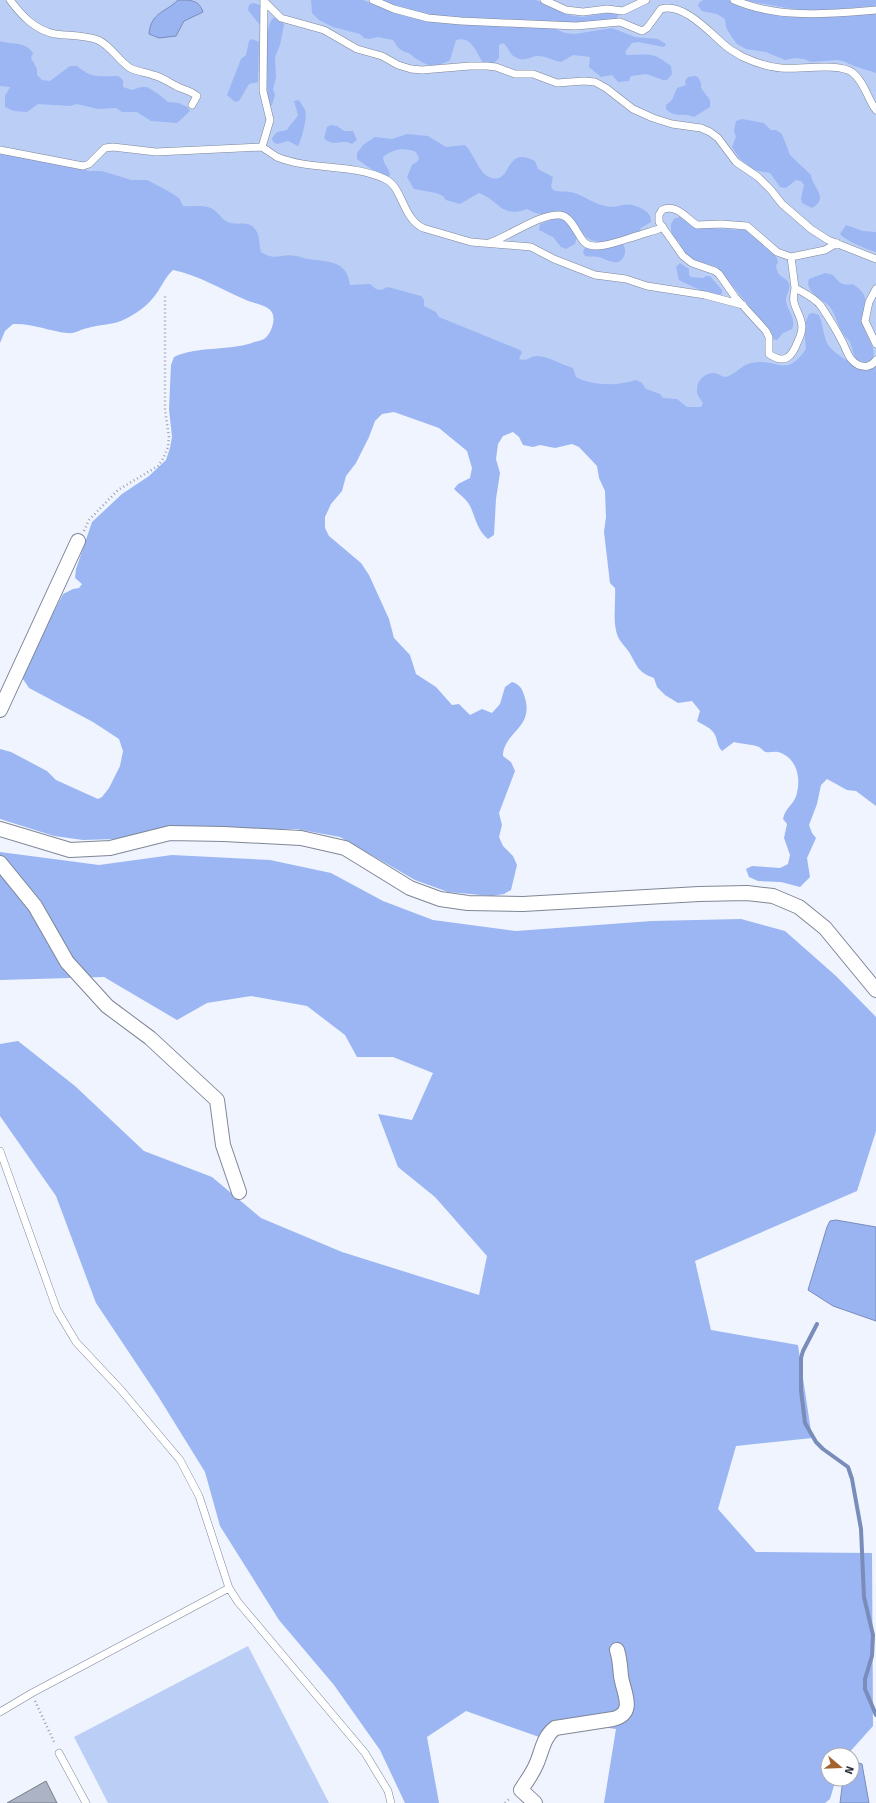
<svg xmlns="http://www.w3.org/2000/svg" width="876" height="1803" viewBox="0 0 876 1803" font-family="Signika,sans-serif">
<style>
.green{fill:#bbcef6}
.forest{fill:#9bb6f3}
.water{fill:#9ab4f2;stroke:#798cba}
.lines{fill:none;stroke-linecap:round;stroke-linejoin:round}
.stream{stroke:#798cba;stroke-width:4}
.building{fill:#abb3c4;stroke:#757c8c}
.lane-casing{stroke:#7f8696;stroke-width:8}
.street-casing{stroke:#7f8696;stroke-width:16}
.path{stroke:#9ea2ac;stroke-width:2.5;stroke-dasharray:1 3;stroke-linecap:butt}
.lane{stroke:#fff;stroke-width:7}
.street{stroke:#fff;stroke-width:14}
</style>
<rect width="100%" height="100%" fill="#eff4ff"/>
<path class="green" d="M0 0H876V370L746 406 621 411 0 168Z
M248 1646 329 1803H108L74 1737Z"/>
<path class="forest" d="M311 0H363L393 12 427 20 553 28 565 33 575 34 612 28 635 37 658 39 666 44 664 47 638 42 632 43 625 52 627 55C651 55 651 51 671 66L672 74 667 80H663L646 74 631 76 629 81 618 82 612 75 601 77 589 67 590 57 573 55 561 62C554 61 544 55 536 56 528 58 523 62 515 57 509 54 508 46 503 43L499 45V58L494 63H483C476 52 472 36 456 40L450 60C433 70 424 65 410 54 407 52 404 52 401 50 398 48 395 43 393 40L378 37 369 39 364 38 360 34 333 27 319 20 312 13Z
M378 0H536L568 15 582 17 615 12 618 15 617 18 599 22 554 23 429 16 411 12Z
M703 0H729L742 8 799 17 876 13V73L854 66 843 61 837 60 811 62 804 59 795 58 785 60 766 52 746 49 737 44 731 36 726 27 725 19 717 14 702 11 698 6 699 3Z
M742 0H876V6L817 11 798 10Z
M253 3 260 5 261 23 259 24 248 10 249 5Z
M276 17 283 22 284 25 280 45 275 57 276 77 273 89 275 95 272 105H270C265 87 262 34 272 19Z
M252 39 259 42 258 82 249 84 239 101 235 102 227 95 241 59 246 55 249 41Z
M0 41C13 45 25 41 33 53L31 58 37 69V75L42 80 50 81 70 66H77C92 79 100 76 118 76L123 80V87L132 90 141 87H147L157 93 168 102 179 103 187 107 190 111 177 123 151 121 137 112H122L116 108 98 109 77 104 70 106 38 104 27 112 14 111 5 107V96L10 87 0 86Z
M695 76 698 77 701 83V88L710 100V107L694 117C683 112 676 119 666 109V105L672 100 677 88 686 85 685 81 688 77Z
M299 100C300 103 304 107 305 110 308 117 301 141 298 146L288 141 277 144 273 142 272 138 277 132 287 130C290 124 295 121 298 115L294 101Z
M742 119 764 123 771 130H776L782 134 790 155 811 175C812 187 830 198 812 208L802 203 801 198 804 185 801 181 796 180 786 188 780 187 770 173 754 170 740 159 732 147 736 137 734 131 736 121Z
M331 125 337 126 344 131H353L357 140 352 144C343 138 332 148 324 138L327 127Z
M407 134 428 136 446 147 465 145C473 152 479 173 489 177 513 187 503 144 535 161L538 169 553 177 551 186 553 190C560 193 567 190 574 193 585 196 594 204 605 206 622 210 624 198 644 210 649 213 651 216 651 222L641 228 639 233C622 238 594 251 582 232 577 224 572 216 563 213 556 210 549 214 541 214 537 214 531 211 527 209 501 219 499 200 479 193L460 204 446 200 443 196 436 193 414 189 407 177 412 165 418 161 419 158 416 152C404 147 393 149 383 157 383 164 389 167 390 175L388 177 374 171 357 159V153L363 145 375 137 392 139Z
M0 153 82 169 89 171H102L131 180H147L168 191 179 198 183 206C193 207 206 204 214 210 220 214 223 222 231 223 239 225 248 221 254 228 260 233 259 245 261 252 277 262 280 253 296 256 300 256 304 259 308 259 328 262 347 260 350 285L370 284 376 289 381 290 388 287 421 296 424 300V306L436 312 439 317 520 350 522 352 519 359C529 362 529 356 537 356 549 356 561 365 573 368L576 377C592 386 619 386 636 380L642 383 646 389 660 394 663 398 677 399 687 407H701L703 403C701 400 697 395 697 392 696 381 704 373 714 373 719 373 721 377 726 377 734 375 740 367 748 364 778 355 784 381 806 349L804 326 809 314 813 313 819 315C823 324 823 334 827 343 831 353 867 376 876 365V806L856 791 847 790 827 779 821 785 817 804 809 825 812 833 816 838 807 858 810 877 800 887 781 882 758 881 749 877 746 869 752 866 780 868 788 864 790 855 784 838 787 824 783 819C785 807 795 804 797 793 801 776 796 757 778 752 774 751 770 753 766 752 763 751 761 748 759 747 752 744 742 744 734 742L722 751C717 746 718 741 715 735 712 728 703 725 697 721L700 711 692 701 678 703 665 695 657 687 654 678C637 672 637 665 629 652 626 647 621 643 618 637 612 622 616 604 615 588L610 583 604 532 606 517 605 491 599 478 597 466 579 447 572 444 555 448 540 445 533 447 523 445 519 437 513 432 503 436 498 444 496 459 500 473 496 499 494 535 488 539C478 531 476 520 471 508 468 500 460 495 454 489L458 484 470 478 472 468 467 451 439 428 394 412 382 414 375 421 369 437 356 463 346 476 342 491 331 504 325 517V528L329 536 361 563 369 575 389 619 394 638 410 655 416 674 436 687 452 705 459 704 470 715 482 709 492 713 500 704 505 687 512 682C519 684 522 688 524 695 536 728 503 732 503 756L511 762 515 771 499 813 502 825 499 837 503 846 513 856 517 865 511 890 504 894 492 896 448 892 415 880 340 837 296 829H170L116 839 83 840 54 836 0 819V749L11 752 47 771 56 780 98 799 102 797 109 788 120 766 123 751 119 739 93 722 29 688 23 679 24 669 63 594 73 589 79 588 82 584 75 578 76 569 92 522 122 494 149 476 166 460 170 448 172 437 169 409 171 365 174 357C198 346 227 351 252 343 256 341 261 341 264 339 272 334 278 315 269 309 264 305 253 303 246 300 220 289 201 276 173 270 164 278 161 289 153 298 145 308 130 318 118 322 108 325 97 325 88 328 80 329 76 334 67 333 49 331 32 323 13 324L5 331 0 343Z
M679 217 690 224 703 228 745 230 776 256 778 262 776 266 778 273C781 277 788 279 789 284 791 289 785 296 786 302 789 313 796 318 792 329L783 333 777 340 771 339 767 328 717 267 695 260 687 255 681 248 679 242 673 237 671 230V224L674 219Z
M557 218C567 220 572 229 577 237L575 244 566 249 561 247 553 237 539 230 540 224Z
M846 225 863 231 876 232V252C866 249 846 241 840 234Z
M623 244C625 248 626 252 624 256 618 269 606 258 598 257 593 256 590 257 585 256L583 252 585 247Z
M680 263 689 269V275L691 277 703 278 706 276H710L722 290V294C714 298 687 284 679 280L676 267Z
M825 273 833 275C839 283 843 286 853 284 858 288 864 292 865 298 867 307 861 317 864 327 867 339 876 345 873 359L869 362C852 362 855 355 850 342 849 340 846 338 844 335 838 327 836 315 830 307 823 299 804 292 809 279Z
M0 852 99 865 172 855 270 860 331 873 383 901 433 920 516 931 652 921 741 919 785 931 836 976 876 1017V1131L857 1191 695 1261 711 1330 798 1345 812 1438 736 1446 718 1509 756 1552 872 1553 873 1726 847 1755H828V1779H836L830 1799 825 1803H604L616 1729 559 1721 542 1738 466 1711 427 1737 439 1803H405L380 1750 334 1685 279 1620 220 1526 205 1472 158 1396 96 1303 56 1196 0 1116V1044L18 1041 75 1086 144 1151 212 1177 261 1218 342 1252 479 1295 487 1256 435 1197 398 1167 378 1114 412 1120 433 1073 393 1057H357L345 1035 307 1006 251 996 207 1003 177 1020 104 977 0 980Z"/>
<path class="water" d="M178 0C191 0 199 0 203 12L184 21 176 36 159 38 149 34C151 12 165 13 178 0Z
M836 1220 876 1227V1321L833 1306 808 1290 827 1227 830 1221Z
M859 1763 862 1764 869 1803H840L843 1779H852V1766Z"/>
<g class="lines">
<path class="stream" d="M817 1324 803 1351 801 1358V1390L805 1423 816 1442 823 1449 848 1467 852 1479 861 1529 864 1597 873 1635 872 1656 865 1679V1689L876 1715"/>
</g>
<path class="building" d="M46 1781 57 1803H7Z"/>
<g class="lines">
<defs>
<path id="lane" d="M10 0C22 16 35 30 55 34 70 36 84 35 98 40 111 46 118 60 130 68 138 72 145 72 153 75 162 77 170 83 178 87 185 90 191 91 197 96L192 105
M373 0 394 9 428 18 461 21 576 26 620 22 642 31 647 28 661 9C684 2 711 34 727 47 732 51 738 54 743 57 754 62 768 67 781 68 798 70 840 62 853 73 865 83 867 98 876 110
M544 0 566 10 583 12 607 9 623 11 646 0
M734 0C779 19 828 14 876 10
M264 1 281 18 324 30 357 49 382 56 398 65 411 69 422 70 470 66H487L496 67 515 74H533L557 83 584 81 595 82 606 88 633 109 653 118 672 124 701 128 710 132 718 138 736 162 758 177 771 190 782 204 811 229 828 240 876 259
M262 147 270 120 263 91 264 0
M0 150 83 166 89 164 105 148 113 147 156 152 262 147C267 150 272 154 277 157 311 171 351 163 385 179 403 187 402 218 423 228L471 242 531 247 554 259 595 275 626 279 647 286 705 295 743 305
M489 243C508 237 541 213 560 215 571 216 577 234 584 242 595 253 627 238 640 235 648 232 655 231 663 227
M791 257 795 288C804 293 814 297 821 306 829 318 837 331 843 343 846 349 848 356 852 360 859 368 870 369 876 360
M795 288C790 308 800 309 802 326 802 331 800 337 798 341 792 357 785 365 769 354V337L766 331 735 297 719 274 715 271 692 263 683 256 659 222V215L662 210C676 203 686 218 697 225L721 224 747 226 777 252 791 257 825 250 837 243
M876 289 869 302 865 321 876 344
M0 1151 57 1310 76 1342 121 1390 180 1460 199 1496 229 1588 238 1602 365 1753 388 1791 391 1803
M0 1712 32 1693 229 1588
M59 1753 86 1803"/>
<path id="street" d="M0 710 78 541
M0 829 70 850 110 848 170 833 224 834 301 838 345 848 410 888 440 899 468 903 523 904 699 894 747 893 773 896 799 907 825 928 876 990
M0 863 35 906 67 962 107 1006 150 1038 217 1100 223 1145 239 1192
M535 1803 521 1790C526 1782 532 1774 536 1765 542 1752 543 1737 555 1728L613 1719C637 1713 623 1692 621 1676 620 1667 620 1659 617 1650"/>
</defs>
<use href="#lane" class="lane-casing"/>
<use href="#street" class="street-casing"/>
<path class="path" d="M84 531 89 520 118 490 158 466 163 459 168 447 169 437 165 410V294
M35 1701 55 1744
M505 1803 510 1798"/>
<use href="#lane" class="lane"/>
<use href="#street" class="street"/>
</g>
<g transform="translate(840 1767) rotate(109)"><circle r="19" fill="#ffffff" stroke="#abacaf"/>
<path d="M0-3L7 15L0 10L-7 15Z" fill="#a4622e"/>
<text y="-6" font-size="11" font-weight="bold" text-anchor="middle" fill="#2d3037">N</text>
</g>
</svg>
